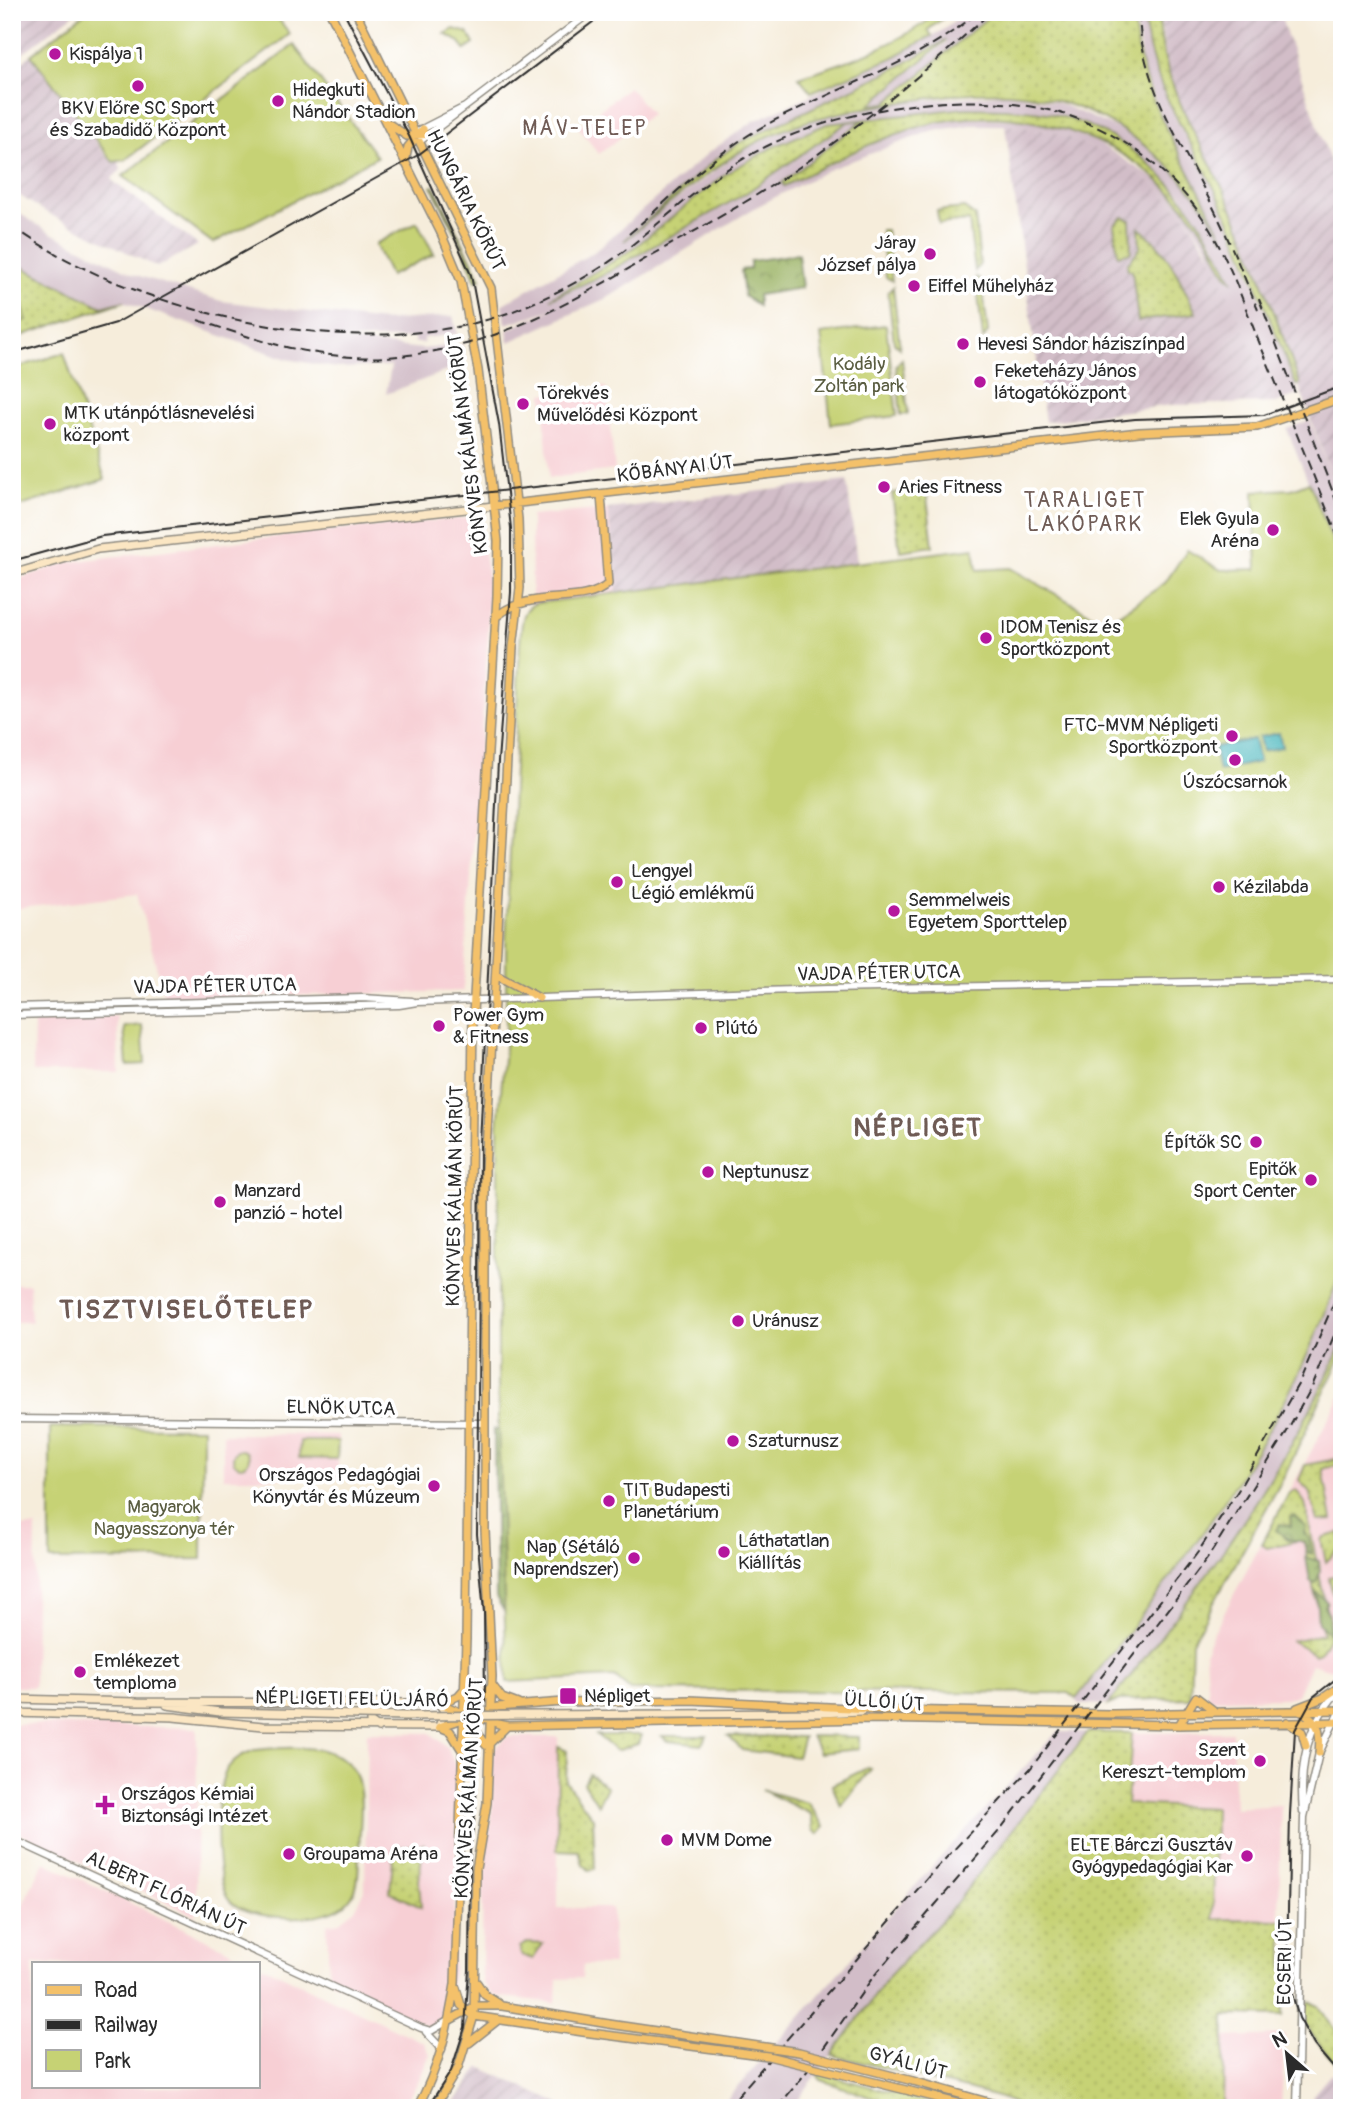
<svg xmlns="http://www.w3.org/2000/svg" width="1354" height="2120" viewBox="0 0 1354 2120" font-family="Pangolin,sans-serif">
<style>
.built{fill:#f7cfd4;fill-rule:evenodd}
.industrial{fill:url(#industrial-furrows)}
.railway{fill:#d2bdc8;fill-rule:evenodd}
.grass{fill:url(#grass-dots);stroke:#787e50;stroke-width:2}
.forest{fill:url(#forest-crowns);stroke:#647048;stroke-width:2}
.park{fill:#c6d274;stroke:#787e50;stroke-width:2}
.water{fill:#45b5bc;stroke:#387074;stroke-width:2}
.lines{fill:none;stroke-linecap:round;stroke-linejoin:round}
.tertiary-casing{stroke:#908c83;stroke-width:9}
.secondary-casing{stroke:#908c83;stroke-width:10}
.primary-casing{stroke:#908c83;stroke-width:10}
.tertiary{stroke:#fff;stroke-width:6}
.secondary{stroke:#fbe6c3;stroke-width:7}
.primary{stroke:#f4c16a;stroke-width:7}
.tram{stroke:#2b2b2b;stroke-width:2}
.rail{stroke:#2b2b2b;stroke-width:2;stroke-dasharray:10 5;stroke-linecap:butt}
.secondary-bridge-casing{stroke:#908c83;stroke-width:10;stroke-linecap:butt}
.primary-bridge-casing{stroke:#908c83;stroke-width:10;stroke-linecap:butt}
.secondary-bridge{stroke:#fbe6c3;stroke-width:7}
.primary-bridge{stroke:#f4c16a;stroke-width:7}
.poi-dot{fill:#b5179e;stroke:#fff;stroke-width:2.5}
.labels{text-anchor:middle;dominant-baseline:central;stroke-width:7;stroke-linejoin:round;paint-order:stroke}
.poi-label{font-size:19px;fill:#2b2b2b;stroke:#fff;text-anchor:start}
.street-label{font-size:19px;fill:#2b2b2b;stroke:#fff}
.park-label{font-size:19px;fill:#5a5d41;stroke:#fff}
.neighbourhood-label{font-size:21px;letter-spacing:2px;fill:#6f5b55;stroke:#fff}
.district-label{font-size:26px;font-weight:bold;letter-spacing:2px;fill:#6f5b55;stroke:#fff}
</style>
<defs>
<pattern id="industrial-furrows" width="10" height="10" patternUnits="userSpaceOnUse" patternTransform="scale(1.75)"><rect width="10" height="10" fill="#d2bdc8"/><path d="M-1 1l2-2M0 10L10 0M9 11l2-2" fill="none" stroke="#b4a3ac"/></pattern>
<pattern id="grass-dots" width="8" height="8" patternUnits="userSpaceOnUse" patternTransform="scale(1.75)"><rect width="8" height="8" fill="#c6d274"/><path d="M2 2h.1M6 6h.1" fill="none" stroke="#aab465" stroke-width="1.8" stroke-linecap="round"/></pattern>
<pattern id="forest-crowns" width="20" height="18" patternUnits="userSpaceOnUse" patternTransform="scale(1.75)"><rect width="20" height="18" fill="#9cb466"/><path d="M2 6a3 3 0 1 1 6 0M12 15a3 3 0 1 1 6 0" fill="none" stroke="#7f9354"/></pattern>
</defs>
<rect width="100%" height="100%" fill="#fff"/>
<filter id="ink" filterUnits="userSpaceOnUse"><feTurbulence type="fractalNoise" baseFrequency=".0143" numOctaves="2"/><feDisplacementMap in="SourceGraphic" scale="14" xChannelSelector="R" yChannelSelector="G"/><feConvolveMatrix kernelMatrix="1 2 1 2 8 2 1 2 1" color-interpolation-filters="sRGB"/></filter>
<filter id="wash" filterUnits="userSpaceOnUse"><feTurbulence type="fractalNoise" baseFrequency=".00686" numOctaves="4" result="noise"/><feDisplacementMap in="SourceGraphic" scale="28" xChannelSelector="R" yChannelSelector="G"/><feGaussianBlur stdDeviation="1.57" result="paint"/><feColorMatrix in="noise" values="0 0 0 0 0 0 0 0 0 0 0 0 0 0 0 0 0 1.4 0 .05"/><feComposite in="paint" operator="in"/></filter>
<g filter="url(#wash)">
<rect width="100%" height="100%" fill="#f6eddb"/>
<path class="built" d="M629 87 651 114 599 154 578 127Z
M606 387 615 470 549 478 543 394Z
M608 509 617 593 532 604 531 516Z
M478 517 489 584 488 635 463 991 165 999 137 894 12 909V581L69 562 334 530Z
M117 1016 119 1072H33L34 1018Z
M12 1284H29L31 1322H12Z
M1342 1394V1673L1311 1664 1297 1695 1291 1698 1208 1699 1205 1652 1211 1637Z
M223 1434 338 1435V1478H223Z
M12 1527H36L34 1687H12Z
M12 1724 197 1728 196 1916 12 1830Z
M367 1732 430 1733 446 1746 458 1771 453 1970 443 2033 329 1980 327 1924 340 1922 356 1908 365 1890Z
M1232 1732 1235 1808 1281 1805 1279 1914 1283 1920 1213 1919 1214 1808 1127 1804 1132 1733Z
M508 1737H558V1908H612L613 1965H583L582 1978 557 1979 556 2003 495 1996 483 1983 482 1975 483 1864 492 1818 493 1750Z
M44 1862 424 2043 430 2054 417 2084 401 2108H12V1926ZM33 1964H257V2087H33Z
M1285 2035 1281 2108H1223L1225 2037Z"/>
<path class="industrial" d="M12 12H74L75 13 12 61Z
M1159 12H1279L1342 196V506L1253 258 1226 194 1184 114 1167 67Z
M31 55 107 157 119 162 121 170 112 178 115 183 198 245 157 267 49 214 12 191V69Z
M1005 125 1055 132 1111 155 1155 185 1185 215 1219 268 1276 403 1171 405 1045 422Z
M847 481 857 562 617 593 608 509Z
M480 2067 568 2108H451Z
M1331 2074 1342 2086V2108H1317L1319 2105 1312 2096Z"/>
<path class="railway" d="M967 12H994L886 104 1010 93 1056 102 1128 133 1160 156 1187 184 1217 225 1163 126 1159 108 1144 73 1134 12H1144L1155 70 1175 118 1218 196 1299 394 1276 403 1206 244 1185 215 1155 185 1111 155 1055 132 1005 125H971L931 131 830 169 756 207 609 297 509 342 507 330 553 309 506 324 503 304 594 252 708 153 754 121 892 58 943 30ZM945 40 947 42 869 106 813 118 743 150 643 225 716 159 739 143 896 68ZM965 108 1017 109 1056 116 1125 146 1181 194 1214 242 1232 280 1196 221 1158 181 1098 143 1054 126 1017 120 968 118 927 125 889 137 784 186 782 184 866 119ZM847 122 746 193 601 276 557 296 630 251 749 159 827 124Z
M12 209 49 232 133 274 221 301 383 321 453 316 457 334 424 338V343H414V338L341 340 423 349 462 344 465 364 386 394 391 366 336 368 287 359 123 301 103 307 12 262Z
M1310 420 1342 506V565L1287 429Z
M1342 1266V1343L1324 1386 1256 1505 1217 1563 1108 1705 1079 1704 1076 1699 1196 1545 1237 1487 1302 1368 1329 1306Z
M1057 1732H1088L947 1915 890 1975 792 2108H719L940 1858Z"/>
<path class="grass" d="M994 12H1134C1135 96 1190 165 1224 239 1182 161 1101 98 1009 93 972 91 934 97 898 103 851 110 809 117 765 138 713 164 669 205 624 241L716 159 739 143 896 68 946 40 870 105 886 103Z
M1144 12H1159C1159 81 1198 136 1226 195 1255 257 1277 321 1300 384L1296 385C1271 323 1248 259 1219 198 1190 137 1147 82 1144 12Z
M965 108C996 109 1026 108 1056 115 1143 137 1196 203 1232 280 1222 274 1216 252 1209 240 1195 219 1179 200 1161 183 1101 128 1004 104 926 125 876 138 829 164 784 186L782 183 863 120 848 122 746 193 601 276 551 298 630 251 727 173 773 147 827 124Z
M434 186 481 279 476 281 461 243 432 187Z
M964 208 975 216 980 264 975 271 969 221 939 224 937 211Z
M1123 217 1130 220 1131 252 1118 255 1114 225Z
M1139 228C1168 248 1181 282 1196 313L1138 321 1132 270H1128L1127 264 1140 248Z
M881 230H886L892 281 886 277Z
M12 262 102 307 125 301 12 339Z
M976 277 982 282 988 332 983 339Z
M893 287 900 348 894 343 888 292Z
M902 359 908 414 901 415 896 365Z
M926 489 933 546 900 551 892 493Z
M1342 1343V1354L1285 1475 1192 1642 1190 1698 1120 1700 1108 1705C1197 1590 1284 1478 1342 1343Z
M1342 1458V1463L1323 1469 1332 1520 1318 1521 1309 1491 1299 1480 1305 1465Z
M1296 1490 1305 1503 1331 1633 1320 1653 1315 1655 1292 1641 1323 1634 1304 1543 1300 1540 1267 1548 1262 1544 1289 1493Z
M1341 1533 1342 1546 1326 1562 1321 1540 1324 1537Z
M1342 1574V1591L1332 1593 1329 1577Z
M1088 1732 1132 1733 1127 1804 1215 1808 1213 1919 1283 1920V1971L1290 1994 1283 1996V2016L1225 2015 1223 2108H1025L998 2097 832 2055 890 1975 947 1915Z
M597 1735H641L638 1744 616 1751Z
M662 1736H707L701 1745 667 1741Z
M728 1736 803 1737 797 1757 742 1750Z
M811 1736 859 1737V1749L819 1753Z
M558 1747 567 1751 566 1782 593 1818 595 1869 589 1870 583 1864 579 1851 557 1850Z
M867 1768 871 1769 841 1806 832 1785Z
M589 1774 607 1787 598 1805 584 1783Z
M762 1790 808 1803 824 1827 818 1834 813 1830 811 1814Z
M423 1844 419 1881 421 1907 390 1892 394 1848Z
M527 1943 543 1944 533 1959 521 1955 520 1947Z
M1309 2002 1319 2006 1328 2021 1342 2036V2069C1328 2055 1305 2033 1303 2010Z
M820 2073 950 2108H902L821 2080 818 2076Z"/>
<path class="forest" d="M798 254 802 288 758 295V306L744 296 741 270 750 269V261Z
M494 1429 506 1431 504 1611 496 1597Z
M1295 1516 1306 1527 1304 1533 1309 1538 1312 1554 1307 1552 1305 1542 1288 1539 1276 1530 1280 1524 1291 1526 1290 1517Z
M1306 1557 1319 1561 1320 1572 1316 1583 1310 1581Z
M1316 1592 1327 1602 1324 1606 1329 1615V1633L1318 1623Z"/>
<path class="park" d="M86 12H273L290 34 125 160 113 162 31 55Z
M938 13 943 18 928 30 932 36 892 58 811 92 799 77C850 61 898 45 938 13Z
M454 29 468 33 474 44 465 50 460 42 445 34Z
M294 45 377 157 213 243 123 176Z
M417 222 434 254 390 276 375 244Z
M12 276 27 320 12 325Z
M886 325 897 416 831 424 821 334Z
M64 353 105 479 12 509V369Z
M1309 482 1342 565V1266C1286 1438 1185 1559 1076 1699L1068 1693 630 1690 615 1677 507 1682 498 1421V1125L506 1036V938L520 642C522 628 520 606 538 603L974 548 977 570 1010 568 1107 623 1165 583 1187 550 1221 570 1257 569 1254 491 1292 489Z
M142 1025 145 1064 127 1065 124 1027Z
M50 1427 203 1428 202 1559 50 1560Z
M300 1441H338L337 1459 299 1458Z
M233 1458a8 8 0 1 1 16 0a8 8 0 1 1-16 0Z
M255 1750C288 1747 347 1740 358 1781 364 1803 359 1832 359 1855 358 1872 360 1888 348 1901 329 1924 248 1922 229 1900 214 1883 214 1790 226 1771 233 1759 243 1754 255 1750Z"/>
<path class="water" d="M1279 733 1282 747 1262 751 1259 737Z
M1254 739 1259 762 1219 771 1214 747Z"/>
</g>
<g filter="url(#ink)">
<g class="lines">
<defs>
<path id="tertiary" d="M420 130 463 108
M420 141 591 12
M12 1007 362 998 412 1001
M12 1015 399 1005 417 1002 827 989 1342 979
M12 1419 485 1423
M1303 1812C1299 1767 1306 1722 1340 1690
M12 1839 421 2028 431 2031 448 2021
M426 2032 442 2049
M1297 2108 1304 1817 1319 1753 1341 1708"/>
<path id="secondary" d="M12 574 98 549 494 506
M12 1699 137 1702
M134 1702 426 1703H439L444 1711 439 1727H434L263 1726 173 1717
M378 1703 370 1710V1722L378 1728
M167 1705 220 1712
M12 1713 176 1717
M820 1713 861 1711"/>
<path id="primary" d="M330 12 441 233 461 281 478 370 491 478 498 541 497 596 473 1014 466 1639 455 1984C448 2029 439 2068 417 2108
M356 12 491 288 518 519 520 588 513 648 485 1170V1530L492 1676 487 1803 476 1869 474 2016 458 2068 434 2108
M386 122 407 136 431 134
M405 163 408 147 423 129
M494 506 1139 432 1257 427 1342 398
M496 617C530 587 582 608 608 584L601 495
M496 975 539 998
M492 1685 502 1698 518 1704
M467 1691C474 1709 487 1723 507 1726L871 1719 1179 1725 1342 1722
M444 1702 458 1696 465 1688
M439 1703 460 1712 486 1745
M1297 1708 1323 1698 1342 1685
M475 1710 490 1688
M1300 1711C1320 1720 1321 1733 1319 1753
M1287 1722 1302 1732 1306 1746
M1179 1725 1196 1697 1213 1710
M439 1727 466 1718
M440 1727 450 1731 462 1750
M465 1744 474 1727 497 1707 564 1702 690 1700 890 1710 1112 1714 1342 1710
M488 1745 507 1726
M477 1983 485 1995 499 2004
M456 1988 461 2005 474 2016 583 2032
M450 2020 476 2006H502L609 2024
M469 2043 498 2020
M913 2081 1009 2108
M910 2091 977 2108"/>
</defs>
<use href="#tertiary" class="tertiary-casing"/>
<use href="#secondary" class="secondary-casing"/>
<use href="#primary" class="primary-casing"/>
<use href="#tertiary" class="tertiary"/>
<use href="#secondary" class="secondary"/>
<use href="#primary" class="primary"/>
<path class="tram" d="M344 12 409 136 471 275 499 424 511 528V592L498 761 480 1144 477 1534 484 1613 485 1699 477 1738 476 1806 470 1851 469 1970 465 2027 451 2071 427 2108
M12 353 116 323 418 155 606 12
M12 561 102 536 1135 419 1264 415 1342 386
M1342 1674 1313 1697 1295 1730 1290 1814 1287 1958 1289 1984 1299 2018 1314 2045 1342 2078"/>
<path class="rail" d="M1139 12C1140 80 1178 138 1208 197 1227 234 1242 272 1258 310
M12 226C136 315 362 366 508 313 547 298 585 280 619 255 661 223 699 185 745 158 832 106 982 83 1078 119 1122 136 1162 166 1191 202 1223 242 1239 291 1257 337 1286 407 1314 477 1342 547
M629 234C674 195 714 153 766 125 834 88 908 67 970 19
M1259 299 1342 516
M198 320C264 343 328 363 399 356 494 348 572 302 652 255 698 229 745 204 789 174 860 127 927 70 991 12
M727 2108 930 1875 1030 1769 1198 1552 1239 1489 1301 1379 1342 1284
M777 2108 809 2069 873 1977 999 1831 1207 1559 1285 1435 1313 1385 1342 1317"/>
<defs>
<path id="secondary-bridge" d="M220 1712 406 1716 820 1713"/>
<path id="primary-bridge" d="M609 2024 799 2052 913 2081
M583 2032 768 2056 910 2091"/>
</defs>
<use href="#secondary-bridge" class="secondary-bridge-casing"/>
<use href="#primary-bridge" class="primary-bridge-casing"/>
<use href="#secondary-bridge" class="secondary-bridge"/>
<use href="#primary-bridge" class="primary-bridge"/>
</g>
</g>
<g class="poi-dot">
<circle cx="55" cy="54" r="7"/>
<circle cx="138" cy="86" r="7"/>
<circle cx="278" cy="101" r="7"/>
<circle cx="930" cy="254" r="7"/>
<circle cx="914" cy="286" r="7"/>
<circle cx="963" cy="344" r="7"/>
<circle cx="980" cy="382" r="7"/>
<circle cx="523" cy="404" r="7"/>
<circle cx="50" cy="424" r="7"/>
<circle cx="884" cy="487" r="7"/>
<circle cx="1273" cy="530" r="7"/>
<circle cx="986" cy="638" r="7"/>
<circle cx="1232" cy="736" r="7"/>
<circle cx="1235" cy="760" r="7"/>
<circle cx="617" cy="882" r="7"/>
<circle cx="1219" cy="887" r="7"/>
<circle cx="894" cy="911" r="7"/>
<circle cx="439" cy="1026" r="7"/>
<circle cx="701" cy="1028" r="7"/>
<circle cx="1256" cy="1142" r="7"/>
<circle cx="708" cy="1172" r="7"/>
<circle cx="1311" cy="1180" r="7"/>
<circle cx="220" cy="1202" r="7"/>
<circle cx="738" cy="1321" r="7"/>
<circle cx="733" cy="1441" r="7"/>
<circle cx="434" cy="1486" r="7"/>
<circle cx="609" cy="1501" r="7"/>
<circle cx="724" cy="1552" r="7"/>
<circle cx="634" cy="1558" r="7"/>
<circle cx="80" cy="1672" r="7"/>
<rect x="559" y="1687" width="18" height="18" rx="3.5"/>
<circle cx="1260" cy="1761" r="7"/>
<path d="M101.5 1794.5h7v7h7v7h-7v7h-7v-7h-7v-7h7z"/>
<circle cx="667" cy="1840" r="7"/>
<circle cx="289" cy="1854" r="7"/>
<circle cx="1247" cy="1856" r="7"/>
</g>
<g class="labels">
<g class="poi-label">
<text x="69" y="54">Kispálya 1</text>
<text x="292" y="90">Hidegkuti<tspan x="292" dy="22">Nándor Stadion</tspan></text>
<text x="138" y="108" text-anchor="middle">BKV Előre SC Sport<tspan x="138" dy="22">és Szabadidő Központ</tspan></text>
<text x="916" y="243" text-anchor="end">Járay<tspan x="916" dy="22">József pálya</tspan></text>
<text x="928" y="286">Eiffel Műhelyház</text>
<text x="977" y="344">Hevesi Sándor háziszínpad</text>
<text x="994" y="371">Feketeházy János<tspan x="994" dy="22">látogatóközpont</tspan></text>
<text x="537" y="393">Törekvés<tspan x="537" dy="22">Művelődési Központ</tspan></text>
<text x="64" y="413">MTK utánpótlásnevelési<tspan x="64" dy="22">központ</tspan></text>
<text x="898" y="487">Aries Fitness</text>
<text x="1259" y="519" text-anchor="end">Elek Gyula<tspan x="1259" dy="22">Aréna</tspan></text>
<text x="1000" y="627">IDOM Tenisz és<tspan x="1000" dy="22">Sportközpont</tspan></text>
<text x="1218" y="725" text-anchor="end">FTC-MVM Népligeti<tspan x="1218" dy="22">Sportközpont</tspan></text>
<text x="1235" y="782" text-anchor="middle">Úszócsarnok</text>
<text x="631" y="871">Lengyel<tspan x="631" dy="22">Légió emlékmű</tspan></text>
<text x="1233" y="887">Kézilabda</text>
<text x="908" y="900">Semmelweis<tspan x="908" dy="22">Egyetem Sporttelep</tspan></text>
<text x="453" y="1015">Power Gym<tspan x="453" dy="22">&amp; Fitness</tspan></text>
<text x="715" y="1028">Plútó</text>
<text x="1242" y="1142" text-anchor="end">Építők SC</text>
<text x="1297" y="1169" text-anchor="end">Epitők<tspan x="1297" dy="22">Sport Center</tspan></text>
<text x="722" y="1172">Neptunusz</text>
<text x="234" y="1191">Manzard<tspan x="234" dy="22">panzió - hotel</tspan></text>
<text x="752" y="1321">Uránusz</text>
<text x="747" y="1441">Szaturnusz</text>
<text x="420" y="1475" text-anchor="end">Országos Pedagógiai<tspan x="420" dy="22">Könyvtár és Múzeum</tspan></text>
<text x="623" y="1490">TIT Budapesti<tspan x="623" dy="22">Planetárium</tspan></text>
<text x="738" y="1541">Láthatatlan<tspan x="738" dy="22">Kiállítás</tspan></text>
<text x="620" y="1547" text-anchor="end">Nap (Sétáló<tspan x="620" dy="22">Naprendszer)</tspan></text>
<text x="94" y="1661">Emlékezet<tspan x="94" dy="22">temploma</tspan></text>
<text x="584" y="1696">Népliget</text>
<text x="1246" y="1750" text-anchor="end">Szent<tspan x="1246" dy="22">Kereszt-templom</tspan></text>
<text x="121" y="1794">Országos Kémiai<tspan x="121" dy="22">Biztonsági Intézet</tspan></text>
<text x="681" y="1840">MVM Dome</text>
<text x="1233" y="1845" text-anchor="end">ELTE Bárczi Gusztáv<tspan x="1233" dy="22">Gyógypedagógiai Kar</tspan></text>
<text x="303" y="1854">Groupama Aréna</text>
</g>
<g class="street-label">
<text transform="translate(466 200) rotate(64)">HUNGÁRIA KÖRÚT</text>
<text transform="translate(468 444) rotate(-97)">KÖNYVES KÁLMÁN KÖRÚT</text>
<text transform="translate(675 469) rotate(-7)">KŐBÁNYAI ÚT</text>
<text transform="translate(879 973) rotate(-1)">VAJDA PÉTER UTCA</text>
<text transform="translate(215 986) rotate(-1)">VAJDA PÉTER UTCA</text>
<text transform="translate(455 1196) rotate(-89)">KÖNYVES KÁLMÁN KÖRÚT</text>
<text transform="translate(341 1408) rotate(1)">ELNÖK UTCA</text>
<text transform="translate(352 1699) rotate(1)">NÉPLIGETI FELÜLJÁRÓ</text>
<text transform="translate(884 1702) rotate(4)">ÜLLŐI ÚT</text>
<text transform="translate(469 1788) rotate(-86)">KÖNYVES KÁLMÁN KÖRÚT</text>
<text transform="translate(166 1893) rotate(25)">ALBERT FLÓRIÁN ÚT</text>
<text transform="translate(1285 1962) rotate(-89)">ECSERI ÚT</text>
<text transform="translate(908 2063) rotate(15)">GYÁLI ÚT</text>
</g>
<g class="park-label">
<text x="859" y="364">Kodály<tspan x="859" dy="22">Zoltán park</tspan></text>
<text x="164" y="1507">Magyarok<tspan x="164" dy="22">Nagyasszonya tér</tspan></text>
</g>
<g class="neighbourhood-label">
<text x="585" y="128">MÁV-TELEP</text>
<text x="1085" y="500">TARALIGET<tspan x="1085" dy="24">LAKÓPARK</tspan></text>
</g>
<g class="district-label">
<text x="918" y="1128">NÉPLIGET</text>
<text x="187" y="1310">TISZTVISELŐTELEP</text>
</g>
</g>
<rect width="1354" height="2120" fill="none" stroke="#fff" stroke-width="42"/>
<rect x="32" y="1962" width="228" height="126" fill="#ffffff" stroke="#aaaaaa" stroke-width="2"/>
<rect x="46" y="1985" width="35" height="10" fill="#f4c16a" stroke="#aaaaaa" stroke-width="2"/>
<text x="94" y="1997" font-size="21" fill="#2b2b2b">Road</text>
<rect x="46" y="2020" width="35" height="10" fill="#2b2b2b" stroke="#aaaaaa" stroke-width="2"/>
<text x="94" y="2032" font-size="21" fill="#2b2b2b">Railway</text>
<rect x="46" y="2050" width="35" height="21" fill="#c6d274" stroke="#aaaaaa" stroke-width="2"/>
<text x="94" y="2068" font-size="21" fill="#2b2b2b">Park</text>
<g transform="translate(1287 2054) rotate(332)" stroke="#ffffff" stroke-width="5" paint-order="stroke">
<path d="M0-5L12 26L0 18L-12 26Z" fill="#2b2b2b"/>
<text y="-10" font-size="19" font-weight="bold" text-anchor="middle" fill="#2b2b2b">N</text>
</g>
</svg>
